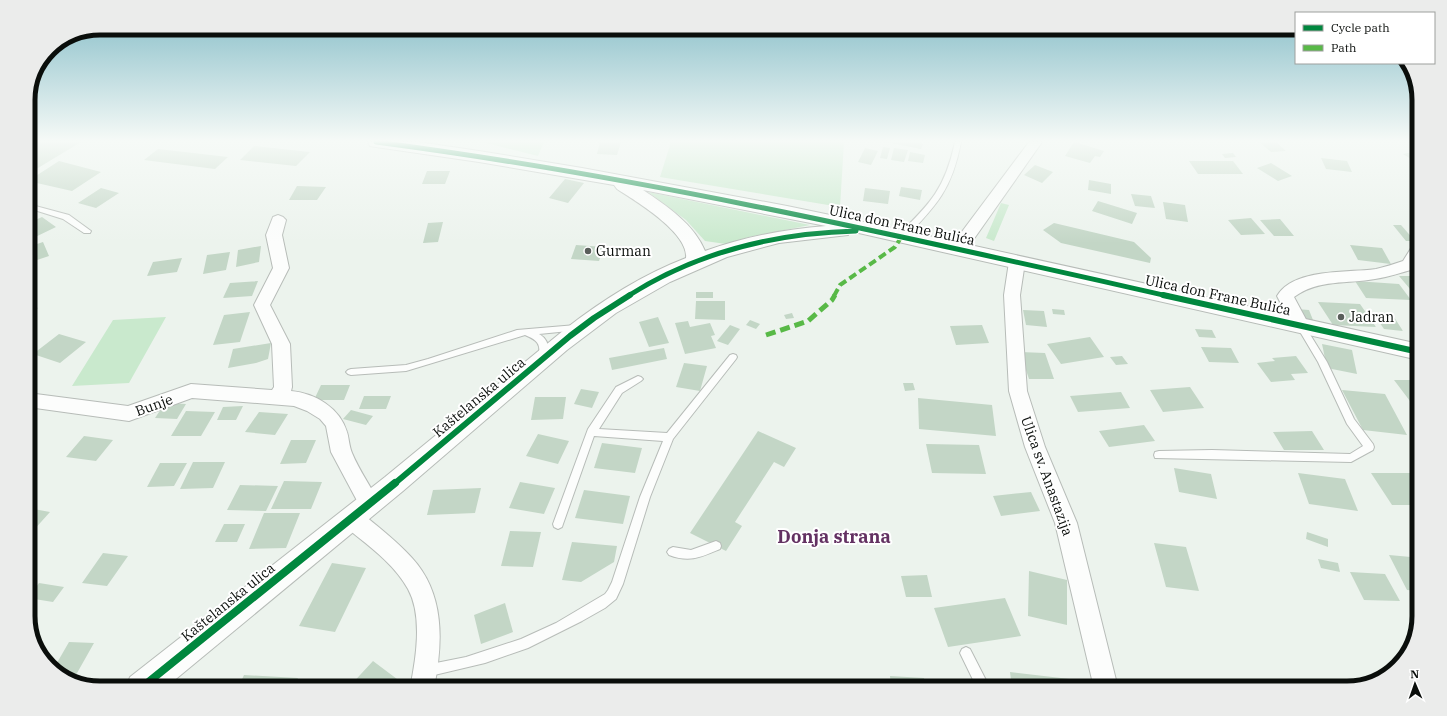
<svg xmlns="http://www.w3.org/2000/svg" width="1447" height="716" viewBox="0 0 1447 716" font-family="'IBM Plex Serif',serif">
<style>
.green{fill:#c9e9cd}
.building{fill:#c3d6c6}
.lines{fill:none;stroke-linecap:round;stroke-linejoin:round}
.lane-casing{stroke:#b7bcb8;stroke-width:2}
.street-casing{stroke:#b7bcb8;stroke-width:2}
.secondary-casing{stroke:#b7bcb8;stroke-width:2}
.lane{fill:#fcfdfc;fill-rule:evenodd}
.street{fill:#fcfdfc;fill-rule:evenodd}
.secondary{fill:#fcfdfc;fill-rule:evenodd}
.quiet-far1{stroke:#58b947;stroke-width:4;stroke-dasharray:8 4;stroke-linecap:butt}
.quiet{stroke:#58b947;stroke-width:5;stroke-dasharray:10 5;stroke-linecap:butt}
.cycleway-far2-casing{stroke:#fff;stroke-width:7}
.cycleway-far1-casing{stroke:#fff;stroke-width:8}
.cycleway-casing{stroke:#fff;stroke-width:10}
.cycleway-far2{stroke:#00873e;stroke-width:5}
.cycleway-far1{stroke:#00873e;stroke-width:6}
.cycleway{stroke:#00873e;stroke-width:8}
.poi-dot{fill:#595e5a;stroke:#fff;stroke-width:1.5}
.labels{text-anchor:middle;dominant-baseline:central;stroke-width:4;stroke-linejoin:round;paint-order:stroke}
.street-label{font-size:14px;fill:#0a0e0b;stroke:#fff}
.poi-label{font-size:14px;fill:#0a0e0b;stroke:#fff;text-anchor:start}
.near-neighbourhood-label{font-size:18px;font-weight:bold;fill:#633162;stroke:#fff}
.rim{fill:none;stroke:#0a0e0b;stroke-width:5}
</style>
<rect width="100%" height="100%" fill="#ecf3ed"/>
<path class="green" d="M482 142H544L538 156Z
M671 142H844L840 207 660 177Z
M648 192 810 225 749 237 726 244 705 241 686 220Z
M1001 203 1009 205 994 241 986 238Z
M166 317 129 383 72 386 113 320Z"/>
<path class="building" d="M38 142H81L28 174V148Z
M600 142H621L617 155 597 154Z
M886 142H912L923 144 921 149Z
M1074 142H1075L1104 151 1100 157 1095 156 1090 163 1065 156Z
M1259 142H1276L1286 151 1271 152Z
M254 146 310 152 296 166 240 160Z
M883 147 890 148 887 159 880 158Z
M865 148 878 151 871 165 858 162Z
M894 148 908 150 904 162 891 160Z
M158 149 228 157 215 169 144 160Z
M1419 151V164L1403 154Z
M910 152 925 155 923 163 908 161Z
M1233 153 1236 157 1225 158 1222 154Z
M1321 158 1347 161 1352 172 1326 169Z
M59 161 101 172 72 191 28 181Z
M1189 161H1233L1243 174H1198Z
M1271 163 1292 176 1278 181 1257 168Z
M1035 165 1053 172 1042 183 1024 175Z
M427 171H450L445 184H422Z
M565 179 584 183 568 203 549 198Z
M1089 180 1111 184V194L1088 190Z
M297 186 326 187 317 200H289Z
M901 187 922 190 920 200 899 196Z
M101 188 119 193 96 208 78 203Z
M865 188 890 191 888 204 863 201Z
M1131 194 1151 196 1155 208 1135 206Z
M1098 201 1137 213 1132 224 1092 211Z
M1163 202 1185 205 1188 222 1166 219Z
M42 217 56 227 29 240 28 223Z
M1251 218 1265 234 1241 235 1228 220Z
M1280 219 1294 236H1274L1260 220Z
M443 222 438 242 423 243 428 223Z
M1054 223 1134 242 1151 258 1150 263 1061 243 1043 230Z
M1393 225H1401L1415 241H1406Z
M43 242 49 256 28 263V247Z
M576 245 604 247 599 261 571 259Z
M1350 245 1382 248 1391 264 1358 260Z
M261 246 259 262 236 267 238 250Z
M230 252 226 270 203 274 207 255Z
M182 258 177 272 147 276 153 262Z
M1399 276H1419V289H1410Z
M258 281 252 296 223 298 230 283Z
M1355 281 1399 284 1411 300 1366 298Z
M696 292H713V298H696Z
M696 301H725V320L695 319Z
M1318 302 1360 304 1376 327 1333 325Z
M31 306 38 308 28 316V308Z
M1052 309 1064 310 1065 315 1053 314Z
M1296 309 1309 310 1313 320 1301 319Z
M1023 310 1044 311 1047 327 1026 325Z
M250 312 240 342 213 345 224 315Z
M792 313 794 318 786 319 784 315Z
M1373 313 1392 314 1403 331 1384 329Z
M658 317 669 343 649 347 639 322Z
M750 320 760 324 756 329 746 325Z
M688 321 690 327 710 323 715 335 711 336 716 348 685 354 675 323Z
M730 325 740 329 728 345 717 341Z
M982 325 989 343 956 345 950 326Z
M1195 329 1212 330 1216 338 1199 337Z
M59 334 86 342 60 363 33 354Z
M1090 337 1104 357 1061 364 1047 344Z
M271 343 268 359 256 363 228 368 233 349Z
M1322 344 1352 350 1357 374 1327 368Z
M1201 347 1231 348 1239 363 1209 362Z
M664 348 667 359 612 370 609 358Z
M1020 352 1045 353 1054 379H1029Z
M1122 356 1128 364 1116 365 1110 357Z
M1296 356 1308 373 1291 374 1295 380 1271 382 1257 363 1275 361 1272 358Z
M684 363 707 366 700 391 676 387Z
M1394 380H1413L1419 388V413Z
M903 383H913L915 390 905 391Z
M321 385H350L344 400H314Z
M1190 387 1204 408 1163 412 1150 390Z
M581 389 599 392 592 408 574 404Z
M1342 390 1385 394 1407 435 1363 430Z
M1121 392 1130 408 1078 412 1070 396Z
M364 396H391L386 409H359Z
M535 397H566L563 419 531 420Z
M918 398 992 405 996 436 919 429Z
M165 403 186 404 177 419 155 418Z
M243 406 236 420H217L223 407Z
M351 410 373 416 366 425 343 419Z
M186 411 215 412 201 436H171Z
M259 412 288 414 275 435 245 432Z
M1144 425 1155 441 1109 447 1099 431Z
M758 431 796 448 784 467 774 462 735 522 742 526 726 551 690 533Z
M1312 431 1324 450H1284L1273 432Z
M538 434 569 441 558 464 526 456Z
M84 436 113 440 96 461 66 457Z
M291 440H316L306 463 280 464Z
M602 443 642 448 635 473 594 468Z
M926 444 979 445 986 474 932 473Z
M193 462H225L213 488 180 489Z
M160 463H187L174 486 147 487Z
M1174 468 1211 474 1217 499 1179 492Z
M1298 473 1345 479 1358 511 1309 504Z
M1371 473H1419V505H1392Z
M284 481 322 482 311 509H271Z
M520 482 555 488 544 514 509 508Z
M240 485 278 486 266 511 227 510Z
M481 488 475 513 427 515 433 490Z
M584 490 630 496 623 524 575 518Z
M1031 492 1040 511 1001 516 993 496Z
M28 508 50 512 32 532 28 531Z
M264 513H300L286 548 249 549Z
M224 524H245L237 542H215Z
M510 531 541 532 533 567 501 566Z
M1307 532 1328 539V547L1306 539Z
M572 542 617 546 614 562 581 582 562 580Z
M1154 543 1186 547 1199 591 1166 587Z
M103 553 128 556 107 586 82 583Z
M1389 555 1411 557 1419 571V591L1407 590Z
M1318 559 1338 563 1340 572 1321 568Z
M332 563 366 568 335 632 299 626Z
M1029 571 1067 580V625L1028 616Z
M1350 572 1385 574 1400 601 1364 600Z
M927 575 932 597H906L901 576Z
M39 583 64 587 53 602 28 598Z
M1005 598 1021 636 948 647 934 608Z
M505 603 513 632 481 644 474 615Z
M69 642 94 643 72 682 68 681 54 668Z
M373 661 401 682 395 688H348Z
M1010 672 1078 680 1079 688H1012Z
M244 675 298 678 294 688H238Z
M890 676 924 678 925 688H891Z"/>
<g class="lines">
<defs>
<path id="lane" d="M955 142H961C952 189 937 205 905 238H899L898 236 899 234C931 203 945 188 955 142Z
M28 204 69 215 91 231 90 233H84L63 219 28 208Z
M1300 322 1303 323 1327 362 1354 419 1373 444 1374 447 1373 450 1351 462 1155 458 1154 455 1155 452 1159 451 1212 450 1350 454 1363 446 1347 424 1318 362 1296 325Z
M576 325 579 326 580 328 579 330 539 334C548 339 550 348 548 358L543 361 538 358C542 344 537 340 525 335L406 371 351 375 348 374 346 372 348 370 351 369 406 365 428 359 517 330Z
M733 354 736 355 737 357 736 359 673 439 650 497 623 584 616 599 605 608 582 621 528 648 485 663 426 677 422 675 420 671 422 667 426 665 466 657 521 639 556 623 605 594 608 590 612 582 640 497 663 441 594 436 563 524 562 527 558 529 554 527 553 524 588 429 616 387 638 376 641 377 643 379 641 381 622 393 599 429 667 433 730 355Z
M716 541 720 543 721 546 720 549C701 557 690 563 669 555L667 552 669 549 673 547 691 550Z
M966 647 970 649 990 688H977L960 653 962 649Z"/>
<path id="street" d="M1029 142H1042L964 253 958 254 952 253 950 249 952 245Z
M1411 142H1419V147L1412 145Z
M278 215 283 217 286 220 282 235 289 268 270 305 290 344 292 387 291 391C315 393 340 408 347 432 349 438 349 446 352 453 359 470 371 487 380 504L376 510 369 513 362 510 331 452 326 426 320 419 307 411 294 406 192 398 129 421 28 407V393L128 406 191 384 272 390 274 387 272 344 254 305 273 268 266 235 273 217Z
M1419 244V262L1415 269C1402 272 1389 277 1375 279 1348 284 1318 279 1294 297L1309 325 1306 329 1300 331 1294 329 1277 296C1293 268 1348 273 1376 269 1385 267 1394 264 1403 261L1413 245Z
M1017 257 1023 258 1025 262 1020 295 1027 391 1045 447 1077 523 1118 688H1094L1055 523 1025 447 1009 391 1004 295 1009 262 1011 258Z
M351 509 359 511C377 526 396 540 412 558 445 594 443 642 434 688H410C416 659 423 616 408 589 393 562 366 544 343 525L340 518 343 511Z"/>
<path id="secondary" d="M368 142H418L479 151 582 168 787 206 902 230 1419 344V360L850 231 848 235 779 243 727 257 670 282 616 313 567 350 403 491 165 688H126L130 677 385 477 564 330C601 301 642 275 686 258 689 233 636 201 617 189L614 185 479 162 376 147 370 146ZM643 190 826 226C785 229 744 237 705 251 694 224 667 206 643 190Z"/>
</defs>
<use href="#lane" class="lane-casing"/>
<use href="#street" class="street-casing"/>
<use href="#secondary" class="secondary-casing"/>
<use href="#lane" class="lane"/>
<use href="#street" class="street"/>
<use href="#secondary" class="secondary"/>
<path class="quiet-far1" d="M834 296 840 285 895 247 902 236"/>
<path class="quiet" d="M766 335 808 321 832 300 835 295"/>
<defs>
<path id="cycleway-far2" d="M376 142C643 177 905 237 1168 296
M628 296C697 252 776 233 856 231"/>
<path id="cycleway-far1" d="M1163 295 1419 352
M394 484 570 336 594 318 630 295"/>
<path id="cycleway" d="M141 688 395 483"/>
</defs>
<use href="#cycleway-far2" class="cycleway-far2-casing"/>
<use href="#cycleway-far1" class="cycleway-far1-casing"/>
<use href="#cycleway" class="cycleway-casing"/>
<use href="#cycleway-far2" class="cycleway-far2"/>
<use href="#cycleway-far1" class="cycleway-far1"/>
<use href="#cycleway" class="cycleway"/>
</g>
<linearGradient id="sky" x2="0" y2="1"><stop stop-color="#82bbc6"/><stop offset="0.58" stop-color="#f6faf7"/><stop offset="1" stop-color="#f6faf7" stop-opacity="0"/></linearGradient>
<rect width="1447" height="243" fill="url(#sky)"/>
<g class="poi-dot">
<circle cx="588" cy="251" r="4"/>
<circle cx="1341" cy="317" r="4"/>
</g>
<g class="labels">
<g class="street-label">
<text transform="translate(902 225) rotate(12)">Ulica don Frane Bulića</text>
<text transform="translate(1218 295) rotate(12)">Ulica don Frane Bulića</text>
<text transform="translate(479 397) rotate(-40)">Kaštelanska ulica</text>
<text transform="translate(154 405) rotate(-20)">Bunje</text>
<text transform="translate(1047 476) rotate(70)">Ulica sv. Anastazija</text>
<text transform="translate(228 602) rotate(-39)">Kaštelanska ulica</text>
</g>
<g class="poi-label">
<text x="596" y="251">Gurman</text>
<text x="1349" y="317">Jadran</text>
</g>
<g class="near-neighbourhood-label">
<text x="834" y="536">Donja strana</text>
</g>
</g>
<path d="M0 0H1447V716H0ZM100 35H1347A65 65 0 0 1 1412 100V616A65 65 0 0 1 1347 681H100A65 65 0 0 1 35 616V100A65 65 0 0 1 100 35Z" fill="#ebeceb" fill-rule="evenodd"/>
<path class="rim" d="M100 35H1347A65 65 0 0 1 1412 100V616A65 65 0 0 1 1347 681H100A65 65 0 0 1 35 616V100A65 65 0 0 1 100 35Z"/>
<rect x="1295" y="12" width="140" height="52" fill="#ffffff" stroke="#9d9f9d"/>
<rect x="1303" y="25" width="20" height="6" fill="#00873e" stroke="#9d9f9d"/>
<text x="1331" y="32" font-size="12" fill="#0a0e0b">Cycle path</text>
<rect x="1303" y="45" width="20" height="6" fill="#58b947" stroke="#9d9f9d"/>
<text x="1331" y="52" font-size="12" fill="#0a0e0b">Path</text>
<g transform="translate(1415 684) rotate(358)" stroke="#ffffff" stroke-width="3" paint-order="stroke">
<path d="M0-3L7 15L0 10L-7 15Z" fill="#0a0e0b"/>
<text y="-6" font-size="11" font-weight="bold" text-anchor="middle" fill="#0a0e0b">N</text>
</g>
</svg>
